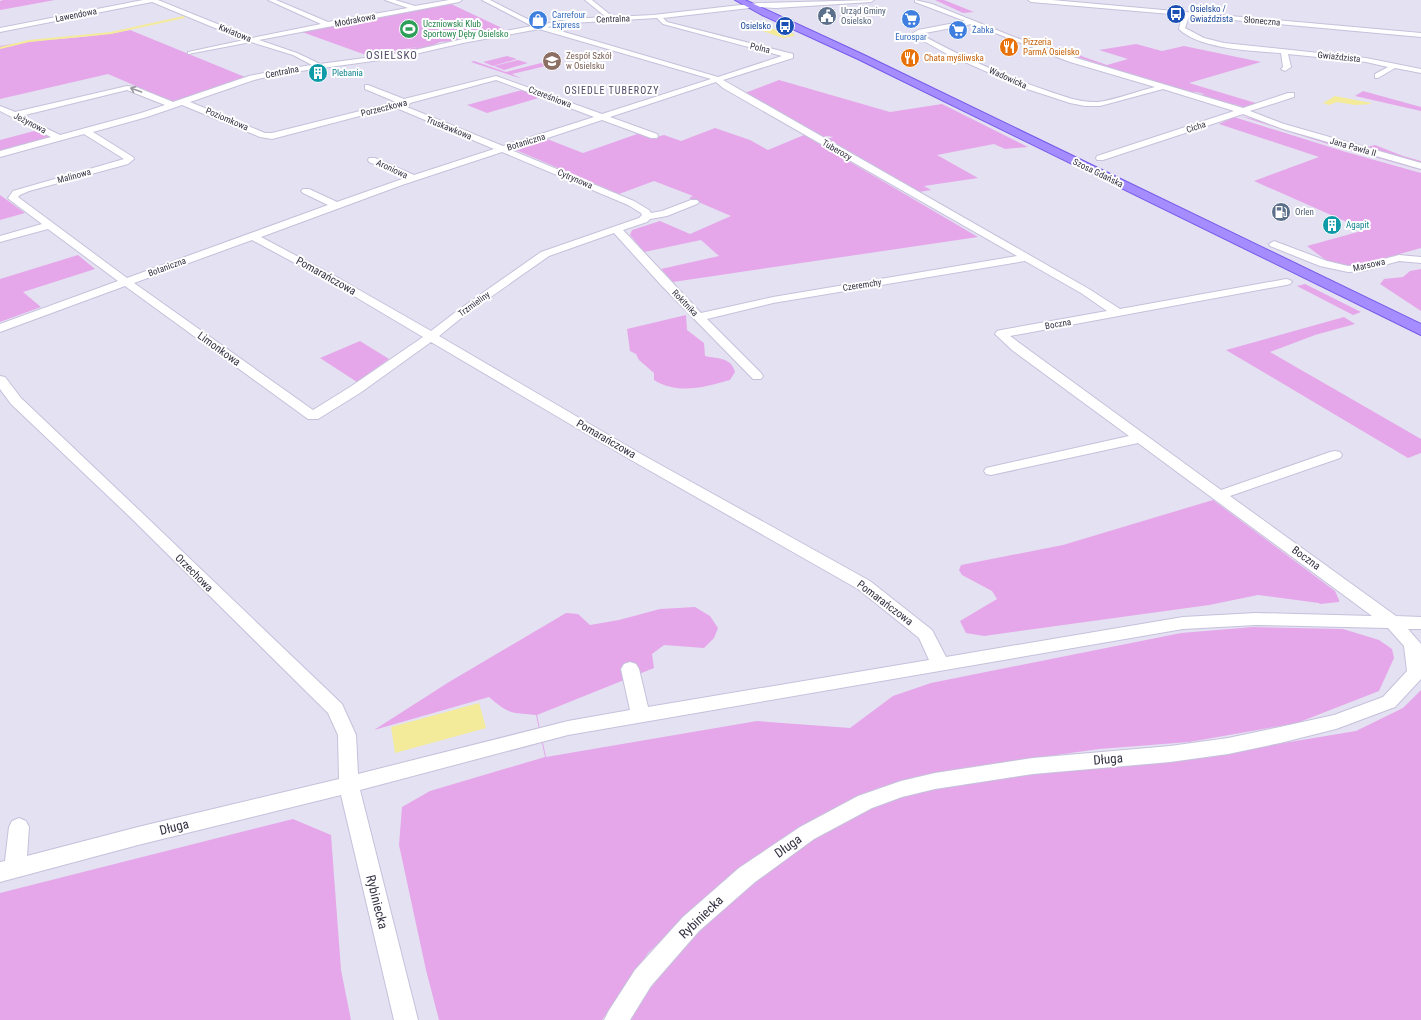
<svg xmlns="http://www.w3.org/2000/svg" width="1421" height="1020" viewBox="0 0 1421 1020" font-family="'Roboto Condensed',sans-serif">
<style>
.green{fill:#e5a7e9}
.water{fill:#f3eb99}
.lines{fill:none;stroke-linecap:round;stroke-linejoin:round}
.stream{stroke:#f3eb99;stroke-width:2}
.minor-casing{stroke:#c5c1db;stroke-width:2}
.major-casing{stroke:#7458e9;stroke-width:2}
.minor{fill:#fff;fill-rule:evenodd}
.major{fill:#a58dff;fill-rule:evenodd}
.oneway{stroke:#9a98a1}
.labels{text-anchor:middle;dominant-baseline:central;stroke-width:4;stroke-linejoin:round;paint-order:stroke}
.far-transit-label{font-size:9px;fill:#164399;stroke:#fff;text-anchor:start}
.far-service-label{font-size:9px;fill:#4e5e75;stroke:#fff;text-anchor:start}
.far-street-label{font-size:9px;fill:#343243;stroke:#fff}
.far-shop-label{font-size:9px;fill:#366cbe;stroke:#fff;text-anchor:start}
.far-leisure-label{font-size:9px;fill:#27864d;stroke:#fff;text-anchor:start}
.far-food-label{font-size:9px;fill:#c56008;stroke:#fff;text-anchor:start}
.far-education-label{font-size:9px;fill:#785e54;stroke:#fff;text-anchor:start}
.far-culture-label{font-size:9px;fill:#0d838f;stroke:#fff;text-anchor:start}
.far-neighbourhood-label{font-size:10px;letter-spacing:1px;fill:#4b4966;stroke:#fff}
.far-quarter-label{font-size:11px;letter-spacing:1px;fill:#4b4966;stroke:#fff}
.street-label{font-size:11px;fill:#343243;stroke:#fff}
.near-street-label{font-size:13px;fill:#343243;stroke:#fff}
</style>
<rect width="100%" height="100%" fill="#e4e1f2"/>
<path class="green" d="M3 0H55L0 10V1Z
M935 0H944L974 12 963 13Z
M449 3 504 29 468 36 477 37 464 38V40L440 42 424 49 384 56 379 55 417 47 366 55 302 32Z
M130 30 245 77 173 102 108 74 0 99V46C43 38 87 39 130 30Z
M1136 44 1162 51 1184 46 1261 62 1189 83 1259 104 1248 109 1234 104 1229 105 1199 97 1204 94 1196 92 1189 93 1077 57 1076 55 1080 54 1081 56 1107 65 1128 59 1099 50Z
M507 56 517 59 493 66 483 62Z
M518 60 528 63 504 70 494 66Z
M474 61 506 72 541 63 550 65 512 74 522 79 471 62Z
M779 80 890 112 942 104 1028 147 1005 149 994 144 937 155 978 178 924 186 931 190 919 192 828 139 833 137 827 136 823 137 745 93Z
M522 90 542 97 487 113 467 105Z
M1363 91 1421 107V111L1355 96Z
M1240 116 1253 119 1421 168V170L1331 145Z
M1234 117 1346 152 1421 173V248L1353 267 1331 264 1307 246 1365 230 1254 181 1319 157 1219 124Z
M715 128 750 140 768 150 804 135 978 237 673 282 661 269 719 256 701 240 644 252 630 235 632 230 660 221 690 234 731 216 689 198 693 196 654 181 619 194 516 150V148L547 139 583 153 640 133 653 138 664 135 681 141Z
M38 130 50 137 49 138 0 152V140Z
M1375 145 1403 156 1421 161V164L1368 150 1367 147Z
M0 195 25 213 0 220Z
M78 255 95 269 23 292 41 307 0 322V279Z
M1421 269V311L1380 284 1384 279 1403 277 1410 271Z
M1305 284 1361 312 1353 315 1297 286Z
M686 315 687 330 704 343 705 356C718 359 731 357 735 372L730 380C705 387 678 395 654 380V373L639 360 636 354 630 351 627 329Z
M1344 317 1355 324 1315 335 1270 352 1421 439V453L1408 458 1226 350Z
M360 341 389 359 357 382 320 358Z
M1213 500 1335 591 1339 600V602L1320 604 1343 629 1379 640 1392 649 1394 658 1379 691 1297 723 1189 742 1099 749 964 768 878 788 851 800 892 797 955 783 1043 770 1211 755 1356 731 1403 708 1421 690V1020H627L632 1011 689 941 741 894 809 841 799 829 713 890 648 953 602 1020H439L426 970 399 845 402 807 430 791 545 757 536 715C510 712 510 715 489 697L374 730 449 682 566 613 578 614 590 625 619 620 660 609 695 607 710 616 718 628 714 638 704 648 664 645 652 654 654 668 537 715 546 757 757 721 850 728 893 696 931 683 1181 633 1253 627 1343 629 1319 603 1258 595 1209 605 984 636 966 633 960 621 997 599 992 591 962 575 959 570 961 565 1063 545Z
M293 819 331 835 341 970 351 1020H0V893Z"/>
<path class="water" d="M760 28 783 30 794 34V36L783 38 757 29Z
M1335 96 1371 103V104L1355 105 1337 102 1329 105 1323 103Z
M479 703 486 728 395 753 391 727Z"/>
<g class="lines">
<path class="stream" d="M0 48 29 41 111 33 184 17"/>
<defs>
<path id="minor" d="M143 0H158L252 38 321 24 268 0H276L328 22 408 8 385 0H395L415 6 449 0H462L459 2 259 40 297 53 320 64 402 53 463 39 532 26 482 0H490L539 25 572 19 606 17 585 0H592L613 17 653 15 758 3 874 0 871 2 776 8 758 7 663 18 667 22 793 54V58L723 80 1089 289 1120 309 1286 279 1290 280 1292 282 1290 284 1286 285 1010 336 1221 490 1330 452 1335 451 1340 452 1342 455 1340 458 1230 496 1396 616 1421 617V629H1408L1421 644V679L1395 707 1336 729 1280 743 1228 754 1170 762 1033 774 935 789 902 797 872 808 814 839 755 882 699 931 651 986 630 1020H604L608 1012 635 970 683 917 739 868 800 827 858 796 901 781 935 773 1033 758 1170 746 1228 738 1280 727 1334 715 1383 697 1407 671 1404 646 1388 628 1256 625 1183 629 568 735 360 790 418 1020H394L341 795 138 845 0 882V862L5 861 9 827 12 821 19 818 26 821 29 827 27 856 138 827 339 779 338 735 328 713 129 516 11 404 0 389V376L5 377 21 398 139 510 342 704 356 735 358 774 568 721 630 710 621 669 624 664 630 662 636 664 639 669 648 707 929 660 919 638 858 589 631 460 431 342 360 393 318 419H308L125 286 0 332V324L118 281 48 229 0 242V236L42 224 10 200 8 198 13 191 124 159 84 134 0 157V151L51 137 0 111V106L15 112 127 86 136 87 173 102 249 76 279 70 312 65 293 55 251 42 188 54V52L244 40 152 2 0 32V28ZM657 18 663 24 782 56 718 77 547 27 572 23ZM539 29 711 79 602 114 496 76 404 99 368 85H365V89L396 102 272 133H265L190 102 254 80 279 74 402 57 463 43ZM496 80 594 117 503 146 402 105H409L410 103ZM716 82 723 88 1017 256 773 297 701 313 623 230 647 222 650 219 667 216 697 204 699 202 697 200H691L662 211 651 213 649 210 634 201 511 150 602 120 651 138H657L658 136 657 134 610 117ZM127 90 165 105 141 113 60 135 21 116ZM182 105 260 137 272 139 394 107 494 149 414 175 375 158H369L368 160 369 162 405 178 337 202 309 189H303L301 191 303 193 328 205 127 278 18 197 20 195 29 191 128 164 134 159 133 157 93 132 147 117ZM502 152 628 205 641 213 642 215 639 218 541 252 457 311 431 331 340 279 261 237 402 185ZM614 233 661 285 753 379H761L763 376 761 373 707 319 773 303 1025 261 1081 293 1107 311 1001 330 997 331 995 334 1012 350 1129 436 986 468 984 471 986 474 991 475 1138 443 1372 616 1256 613 1183 617 946 657 932 630 870 581 641 454 439 336 465 315 549 256ZM252 240 332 283 423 337 350 387 313 410 134 283Z
M915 0 932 4 1014 37 1076 58 1243 108 1288 93H1294V97L1250 111 1284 124 1421 163V169L1283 129 1243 114 1103 160H1097L1096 158 1097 156 1234 111 1163 89 1100 106H1085L1070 103 1021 87 947 54 913 35V33L918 30 965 21 915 2ZM972 24 1070 62 1155 87C1138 91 1115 100 1098 102 1080 103 1063 96 1045 90 1002 75 960 56 920 34Z
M1028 0H1052L1421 33V37L1189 16 1185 28 1204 38 1224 43 1366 58 1421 69V73L1395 68 1378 78H1375V74L1388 67 1366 62 1288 54 1291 67 1285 71 1281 69 1283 67 1281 53C1253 51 1199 49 1179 29L1182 15 1031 2Z
M1274 241 1327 261 1348 266 1362 265 1399 255 1421 257V263L1399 261 1363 271 1348 272 1320 266 1270 246 1269 244Z"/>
<path id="major" d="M735 0H745L864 55 1421 324V335L858 59 762 15Z"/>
</defs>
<use href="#minor" class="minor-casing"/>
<use href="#major" class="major-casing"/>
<use href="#minor" class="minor"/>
<use href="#major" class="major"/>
</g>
<defs><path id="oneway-shaft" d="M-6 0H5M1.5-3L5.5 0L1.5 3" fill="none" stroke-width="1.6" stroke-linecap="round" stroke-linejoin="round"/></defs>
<use class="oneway" href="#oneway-shaft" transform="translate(136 90) rotate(-160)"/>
<defs>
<symbol id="bus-disc" viewBox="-11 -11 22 22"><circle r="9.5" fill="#1a4fb4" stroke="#fff"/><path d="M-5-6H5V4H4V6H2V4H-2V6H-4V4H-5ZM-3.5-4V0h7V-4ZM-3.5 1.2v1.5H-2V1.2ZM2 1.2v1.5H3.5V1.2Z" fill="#fff"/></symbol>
<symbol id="civic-disc" viewBox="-11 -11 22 22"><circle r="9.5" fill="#5c6f8a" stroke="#fff"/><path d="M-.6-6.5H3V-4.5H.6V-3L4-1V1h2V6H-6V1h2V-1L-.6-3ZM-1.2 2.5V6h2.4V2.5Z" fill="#fff"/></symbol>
<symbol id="supermarket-disc" viewBox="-11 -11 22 22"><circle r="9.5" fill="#3f7fe0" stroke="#fff"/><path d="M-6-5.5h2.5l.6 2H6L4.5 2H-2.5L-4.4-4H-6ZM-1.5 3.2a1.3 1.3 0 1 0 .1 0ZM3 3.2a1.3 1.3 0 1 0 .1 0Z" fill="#fff"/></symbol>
<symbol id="shop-disc" viewBox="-11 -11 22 22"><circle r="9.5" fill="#3f7fe0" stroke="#fff"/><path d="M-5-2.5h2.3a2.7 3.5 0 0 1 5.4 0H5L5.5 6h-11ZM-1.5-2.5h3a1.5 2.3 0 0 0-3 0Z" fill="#fff"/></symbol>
<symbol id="stadium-disc" viewBox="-11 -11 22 22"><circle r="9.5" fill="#2e9e5b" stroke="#fff"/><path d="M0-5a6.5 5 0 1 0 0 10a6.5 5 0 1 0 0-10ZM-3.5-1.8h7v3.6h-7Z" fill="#fff"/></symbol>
<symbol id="restaurant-disc" viewBox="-11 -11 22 22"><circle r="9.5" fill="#e8710a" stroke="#fff"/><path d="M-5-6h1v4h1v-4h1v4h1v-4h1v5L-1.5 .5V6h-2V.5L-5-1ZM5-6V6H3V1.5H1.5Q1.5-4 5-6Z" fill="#fff"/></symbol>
<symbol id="school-disc" viewBox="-11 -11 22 22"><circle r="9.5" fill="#8d6e63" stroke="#fff"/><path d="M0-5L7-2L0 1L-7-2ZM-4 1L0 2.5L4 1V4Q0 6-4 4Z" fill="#fff"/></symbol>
<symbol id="building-disc" viewBox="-11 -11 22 22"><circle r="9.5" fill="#0f9aa8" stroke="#fff"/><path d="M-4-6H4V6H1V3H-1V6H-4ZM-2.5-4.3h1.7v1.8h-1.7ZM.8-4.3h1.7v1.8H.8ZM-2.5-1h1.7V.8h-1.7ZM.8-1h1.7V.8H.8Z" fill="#fff"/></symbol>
<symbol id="fuel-disc" viewBox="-11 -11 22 22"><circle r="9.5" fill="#5c6f8a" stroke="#fff"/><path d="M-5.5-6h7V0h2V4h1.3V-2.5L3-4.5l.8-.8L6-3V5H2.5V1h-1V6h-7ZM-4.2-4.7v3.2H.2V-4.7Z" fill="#fff"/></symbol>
</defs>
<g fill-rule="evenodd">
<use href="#bus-disc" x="1165" y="3" width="22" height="22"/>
<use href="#civic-disc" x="816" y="5" width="22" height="22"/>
<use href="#supermarket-disc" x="900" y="8" width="22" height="22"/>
<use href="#shop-disc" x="527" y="9" width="22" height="22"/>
<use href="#bus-disc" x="774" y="15" width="22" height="22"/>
<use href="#stadium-disc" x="398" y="18" width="22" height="22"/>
<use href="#supermarket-disc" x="947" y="19" width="22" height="22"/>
<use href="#restaurant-disc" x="998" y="36" width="22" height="22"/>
<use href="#restaurant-disc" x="899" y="47" width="22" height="22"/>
<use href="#school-disc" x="541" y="50" width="22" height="22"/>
<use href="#building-disc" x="307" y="62" width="22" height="22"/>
<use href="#fuel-disc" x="1270" y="201" width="22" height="22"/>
<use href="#building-disc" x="1321" y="214" width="22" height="22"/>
</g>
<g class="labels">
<g class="far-transit-label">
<text x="1190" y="9">Osielsko /<tspan x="1190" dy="10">Gwiaździsta</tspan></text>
<text x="771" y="26" text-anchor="end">Osielsko</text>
</g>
<g class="far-service-label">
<text x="841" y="11">Urząd Gminy<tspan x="841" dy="10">Osielsko</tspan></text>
<text x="1295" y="212">Orlen</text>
</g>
<g class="far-street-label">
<text transform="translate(76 15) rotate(-11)">Lawendowa</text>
<text transform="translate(613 19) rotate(-2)">Centralna</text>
<text transform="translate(355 20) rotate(-11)">Modrakowa</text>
<text transform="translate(1262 21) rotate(5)">Słoneczna</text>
<text transform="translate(235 33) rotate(22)">Kwiatowa</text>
<text transform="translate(760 48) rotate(14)">Polna</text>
<text transform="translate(1339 57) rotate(6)">Gwiaździsta</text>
<text transform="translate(282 72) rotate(-11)">Centralna</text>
<text transform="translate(1008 78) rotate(24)">Wadowicka</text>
<text transform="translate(550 97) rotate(21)">Czereśniowa</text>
<text transform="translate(384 108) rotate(-14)">Porzeczkowa</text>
<text transform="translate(227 119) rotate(23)">Poziomkowa</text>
<text transform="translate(30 123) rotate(27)">Jeżynowa</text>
<text transform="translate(1196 127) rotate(-18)">Cicha</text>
<text transform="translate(449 128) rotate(22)">Truskawkowa</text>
<text transform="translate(526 142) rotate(-17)">Botaniczna</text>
<text transform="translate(1353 147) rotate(16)">Jana Pawła II</text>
<text transform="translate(837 150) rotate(30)">Tuberozy</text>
<text transform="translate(392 169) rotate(25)">Aroniowa</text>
<text transform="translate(1098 173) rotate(26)">Szosa Gdańska</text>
<text transform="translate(74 176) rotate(-15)">Malinowa</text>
<text transform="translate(575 179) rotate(23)">Cytrynowa</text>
<text transform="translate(1369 265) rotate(-13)">Marsowa</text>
<text transform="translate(167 267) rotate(-20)">Botaniczna</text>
<text transform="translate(862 285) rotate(-9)">Czeremchy</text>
<text transform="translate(685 303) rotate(46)">Rokitnika</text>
<text transform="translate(474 304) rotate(-36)">Trzmieliny</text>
<text transform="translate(1058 324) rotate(-10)">Boczna</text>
</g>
<g class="far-shop-label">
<text x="552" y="15">Carrefour<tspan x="552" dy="10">Express</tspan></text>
<text x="972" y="30">Żabka</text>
<text x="911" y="37" text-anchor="middle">Eurospar</text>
</g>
<g class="far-leisure-label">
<text x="423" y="24">Uczniowski Klub<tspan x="423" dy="10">Sportowy Dęby Osielsko</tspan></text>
</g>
<g class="far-food-label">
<text x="1023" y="42">Pizzeria<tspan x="1023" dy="10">ParmA Osielsko</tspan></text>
<text x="924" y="58">Chata myśliwska</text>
</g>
<g class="far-education-label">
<text x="566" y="56">Zespół Szkół<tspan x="566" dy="10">w Osielsku</tspan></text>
</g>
<g class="far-culture-label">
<text x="332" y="73">Plebania</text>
<text x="1346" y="225">Agapit</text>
</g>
<g class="far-neighbourhood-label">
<text x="612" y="90">OSIEDLE TUBEROZY</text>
</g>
<g class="far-quarter-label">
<text x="392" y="55">OSIELSKO</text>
</g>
<g class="street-label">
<text transform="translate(326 276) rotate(29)">Pomarańczowa</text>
<text transform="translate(219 349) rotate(36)">Limonkowa</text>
<text transform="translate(606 439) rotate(30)">Pomarańczowa</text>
<text transform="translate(1306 558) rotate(36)">Boczna</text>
<text transform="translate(194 573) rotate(45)">Orzechowa</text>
<text transform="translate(885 603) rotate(37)">Pomarańczowa</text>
</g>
<g class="near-street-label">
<text transform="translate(1108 759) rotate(-5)">Długa</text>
<text transform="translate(174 827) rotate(-14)">Długa</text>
<text transform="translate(788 846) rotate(-35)">Długa</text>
<text transform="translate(377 902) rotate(76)">Rybiniecka</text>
<text transform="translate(701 917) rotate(-44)">Rybiniecka</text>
</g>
</g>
</svg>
